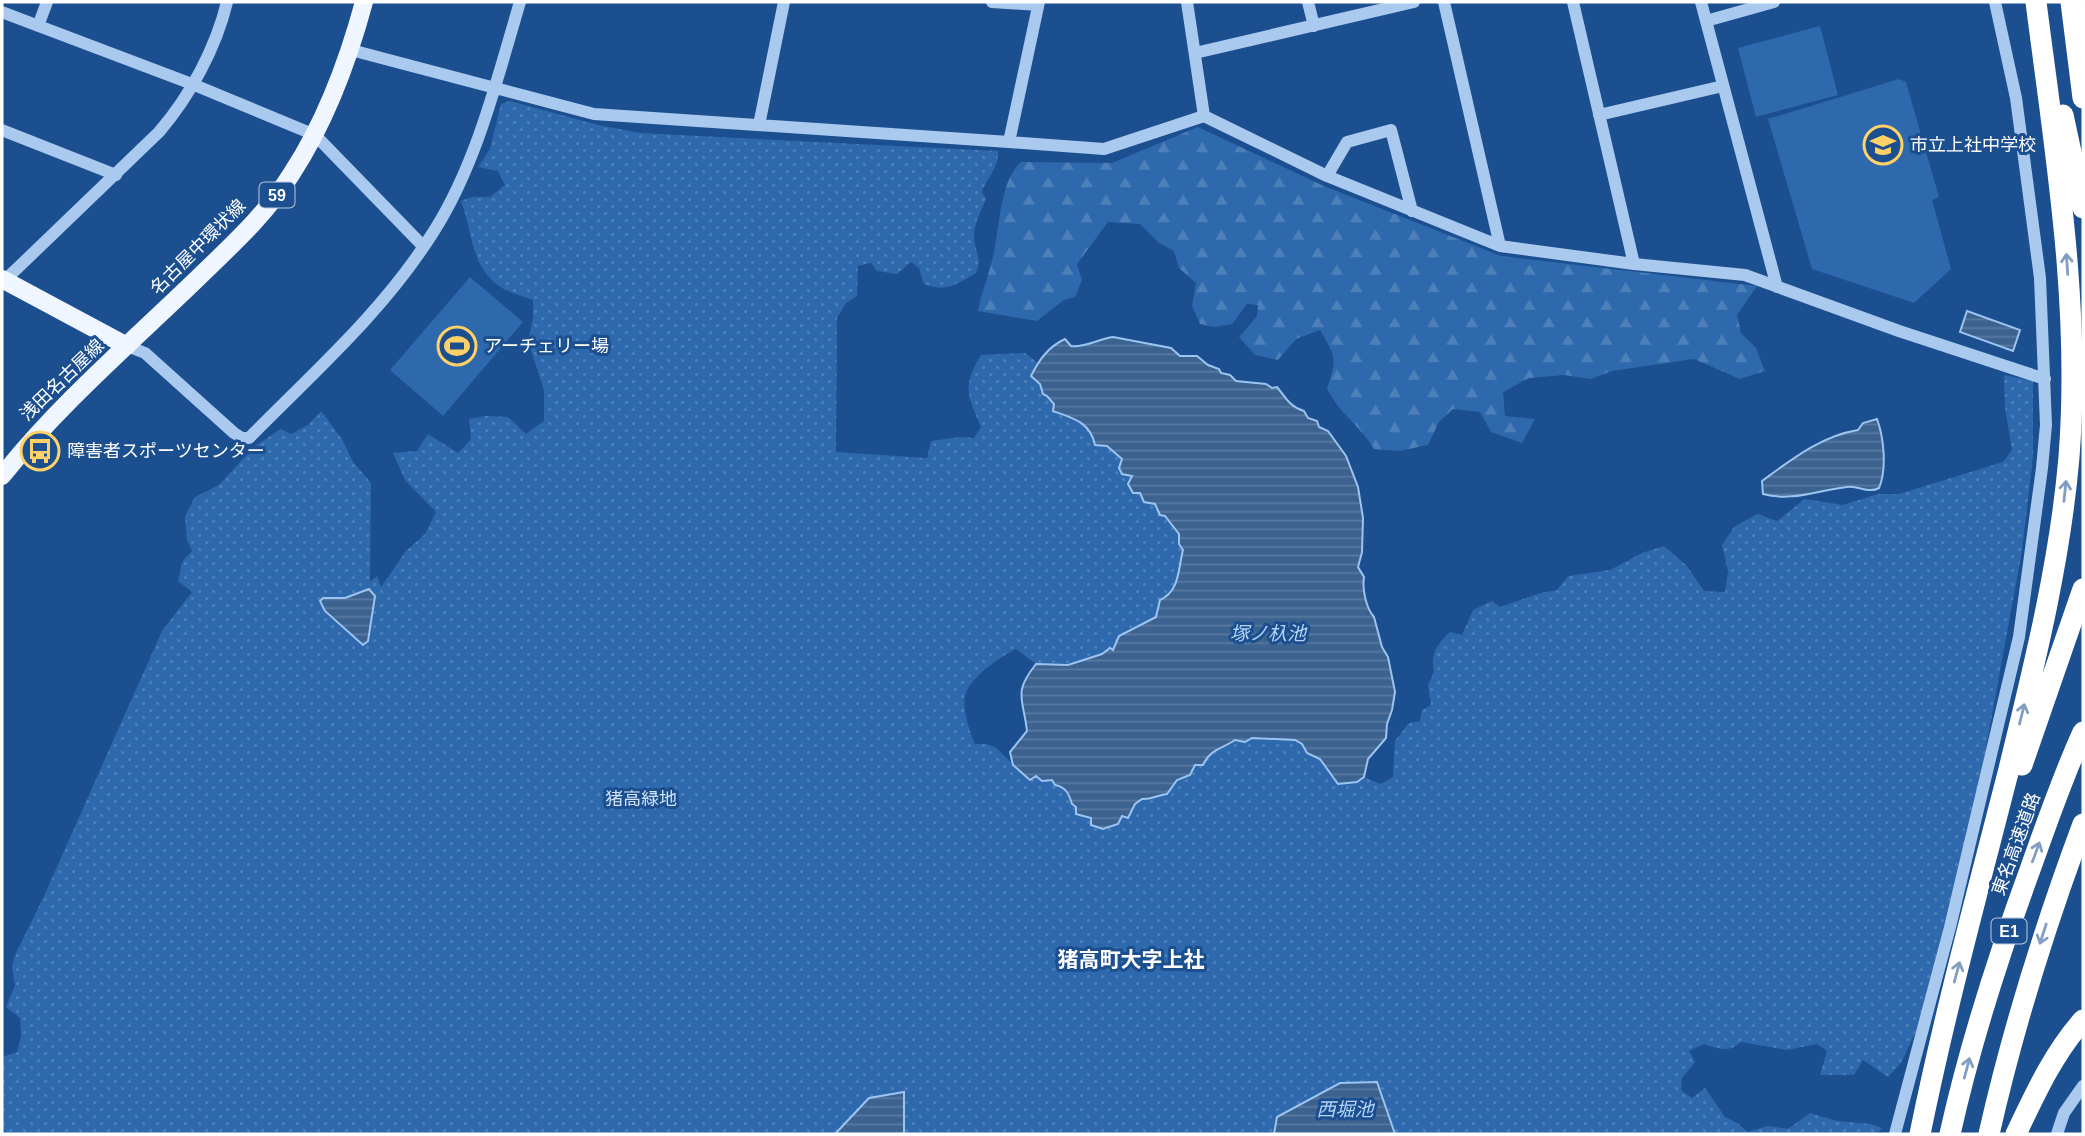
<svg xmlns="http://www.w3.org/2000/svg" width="2085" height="1136" viewBox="0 0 2085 1136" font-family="Helvetica,'Noto Sans JP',sans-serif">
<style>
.grass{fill:#2e69ad}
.forest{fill:url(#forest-firs)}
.park{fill:url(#park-dots)}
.water{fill:url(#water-rules);stroke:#9cc4f0;stroke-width:2}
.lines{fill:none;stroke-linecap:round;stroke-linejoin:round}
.minor{stroke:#a9c9ee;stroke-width:12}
.major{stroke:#f0f6ff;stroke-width:18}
.highway{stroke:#fff;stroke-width:21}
.oneway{stroke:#829ec1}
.labels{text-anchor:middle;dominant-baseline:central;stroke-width:6;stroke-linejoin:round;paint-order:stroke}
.shield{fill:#1b4f8f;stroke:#bbcadd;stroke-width:2}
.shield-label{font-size:16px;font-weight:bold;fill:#fff}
.poi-label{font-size:18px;fill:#fff;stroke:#1b4f8f;text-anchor:start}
.street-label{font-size:18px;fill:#fff;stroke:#1b4f8f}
.park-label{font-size:18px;fill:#cfe3fa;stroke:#1b4f8f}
.water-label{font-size:19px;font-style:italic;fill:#b5d3f5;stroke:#1b4f8f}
.quarter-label{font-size:21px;font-weight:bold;fill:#fff;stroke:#1b4f8f}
</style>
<defs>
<pattern id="forest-firs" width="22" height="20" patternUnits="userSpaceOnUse" patternTransform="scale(1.75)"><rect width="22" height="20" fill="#2e69ad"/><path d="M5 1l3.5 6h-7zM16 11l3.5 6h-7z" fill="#4d80b9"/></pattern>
<pattern id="park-dots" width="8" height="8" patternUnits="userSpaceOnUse" patternTransform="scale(1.75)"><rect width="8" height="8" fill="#2e69ad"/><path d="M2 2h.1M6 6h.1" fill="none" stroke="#4d80b9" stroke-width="1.8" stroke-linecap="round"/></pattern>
<pattern id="water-rules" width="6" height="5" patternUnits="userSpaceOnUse" patternTransform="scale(1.75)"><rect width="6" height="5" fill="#3c6290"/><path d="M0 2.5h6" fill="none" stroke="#597aa1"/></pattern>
</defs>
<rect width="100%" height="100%" fill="#1b4f8f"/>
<path class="grass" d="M1820 26 1838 95 1756 117 1738 48Z
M1899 79 1906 82 1939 197 1932 200 1951 269 1914 303 1812 269 1768 119Z
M470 277 523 322 443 416 390 370Z"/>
<path class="forest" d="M1198 127 1324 186 1501 256 1757 286 1737 315 1741 333 1756 348 1765 371 1740 379 1694 359 1612 371 1591 379 1564 375 1529 378 1503 392 1505 416 1535 419 1522 443 1491 432 1480 412 1453 409 1439 422 1428 445 1399 451 1374 449C1360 425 1339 414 1327 388 1337 360 1336 357 1320 330L1296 339 1278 360 1255 355 1239 337 1257 316 1258 305 1247 304 1232 324 1214 327 1200 324 1192 306 1196 283 1179 268 1174 251 1159 243 1140 224 1108 222 1077 264 1082 280 1075 297 1064 300 1037 321 978 311C981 294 987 280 991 264 1000 234 998 182 1021 162L1112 163Z"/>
<path class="park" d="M510 101 598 125 640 133 998 151C999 168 987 177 982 192L986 199C981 211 973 226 974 239 976 255 982 256 976 273 957 284 946 293 924 284L919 268 911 262 897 274 877 271 871 263 858 266 857 296 846 303 837 318 836 452 927 458 931 441 960 437 974 438 981 427C967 395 962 386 981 355L1025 353 1037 362 1031 376 1041 384 1043 394 1047 396 1054 405 1053 411 1077 419 1122 459 1119 468 1132 476 1141 493 1155 504 1173 528 1180 534 1179 544 1183 550C1178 569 1180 591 1160 600L1156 617 1119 636 1114 650 1110 648 1102 654 1068 665 1036 664 1016 649C1001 656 968 679 965 696 962 709 970 733 975 744H986L995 747 1030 780 1036 776C1054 780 1066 786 1072 804L1076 807V814C1095 820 1116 818 1134 809L1135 804 1142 799C1151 800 1157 795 1167 794 1176 783 1187 765 1203 764 1210 749 1222 749 1235 740L1245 742 1251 738 1295 740 1302 744 1307 753 1320 759 1338 784 1357 782 1364 777 1380 784 1393 777 1395 741 1409 723 1420 721 1422 710 1431 705 1428 685 1434 672C1430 654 1437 644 1450 632L1462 635 1473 610 1492 601 1500 607 1540 593 1557 590 1568 576 1610 570 1642 553 1664 546 1687 566 1704 591 1725 592 1728 571 1722 545 1734 527 1757 514 1777 521 1805 499 1843 505 1878 494H1899L2003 462 2012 450 2005 408 2004 375 2033 381V457L2022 551 1979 786 1918 1027 1901 1063 1888 1077 1863 1060 1854 1075H1820L1827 1051 1817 1044 1787 1050 1741 1042C1729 1053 1718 1049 1704 1044L1689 1051 1695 1062 1682 1078 1681 1090 1692 1098 1705 1088 1725 1117 1739 1124 1747 1132 1768 1126 1788 1129 1810 1113 1837 1121 1871 1124 1882 1128 1877 1134H2V1057L17 1052 21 1037 20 1018 6 1007 15 985 12 967 15 955 44 896 162 631 192 592 178 581 182 562 192 551 187 540 185 516 195 497 219 485 255 446 281 429 291 434 308 425 321 411 342 439 353 462 371 483 370 582 377 576 381 587 406 551 425 534 436 512 405 480 393 453 417 451 428 434 458 453 471 439 469 419 485 416 508 417 526 434 544 421V390L528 341 533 319V300C523 296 511 293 502 288 470 268 473 232 461 201L472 197H490L505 185 498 171 478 167 490 149 501 104Z"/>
<path class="water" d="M1967 311 2020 330 2013 351 1960 332Z
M1113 337 1171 348 1180 356H1197L1208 365 1219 369 1221 373 1230 375 1236 381 1266 384 1272 388 1277 387C1286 398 1290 407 1304 411L1308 418 1317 421 1319 427 1328 431 1346 456 1358 487 1363 518 1362 552 1358 567 1364 577C1362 589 1366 608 1374 617L1382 647 1388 657 1395 692 1392 710 1387 724 1386 738 1368 759 1364 777 1357 782 1338 784 1320 759 1307 753 1302 744 1295 740 1252 738 1245 742 1235 740C1222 749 1210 749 1203 765H1195L1190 775 1177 780 1167 794C1157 795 1151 800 1142 799L1135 804 1128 818 1122 816 1118 824 1103 829 1091 825V818L1076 814V807L1072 804C1069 794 1066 787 1055 785L1052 780 1042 781 1036 776 1030 780 1013 765 1010 752 1027 731C1023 697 1013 693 1036 664L1068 665 1102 654 1110 648 1113 650 1119 636 1156 617 1160 600C1180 591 1178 569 1183 550L1179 544V534L1165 516 1160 515 1155 504 1144 502 1140 493H1133L1128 484 1132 476 1122 474 1119 468 1122 459 1107 446 1095 445C1090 422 1073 418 1053 411L1054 404 1047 396 1043 394 1040 384 1031 376C1039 360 1048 347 1065 339L1071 346C1084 348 1099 339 1113 337Z
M1877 419C1884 438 1887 469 1879 488 1868 494 1858 485 1847 487 1818 490 1792 502 1763 494L1762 481C1792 459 1821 436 1858 430L1863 423Z
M369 589 375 596 368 641 363 645 325 611 320 601 323 598H345Z
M1377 1082 1395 1134H1274L1277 1117 1340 1083Z
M904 1092V1134H835L869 1098Z"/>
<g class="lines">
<path class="minor" d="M992 2 1038 5
M1039 2 1009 142 1104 149 1204 116 1327 176 1500 246 1634 264 1745 275 1899 331 2045 379
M1187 2 1204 116
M1308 2 1314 26
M1444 2 1500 246
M1573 2 1634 264
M1701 2 1777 287
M2 12 192 84 315 135 423 246
M1706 21 1774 2
M38 26 47 2
M351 50 594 114 1009 142
M1195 53 1414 2
M1599 115 1723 86
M759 125 784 2
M2 130 116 175
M1327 176 1347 142 1391 130 1412 211
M2 283 159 132C190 96 216 48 227 2
M127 346 145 353 234 433 242 438H249C314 372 384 311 434 231 477 163 497 79 520 2
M1895 1134 1950 927 2019 637 2042 468 2046 425 2040 278 2016 98 1995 2
M2057 1134 2064 1113 2083 1086"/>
<path class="major" d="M2 279 127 346
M2 476C60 403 133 341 200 276 233 244 268 212 292 173 326 121 348 61 364 2"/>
<path class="highway" d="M2071 2 2083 98
M2063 115 2083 208
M2022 765 2083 589
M1920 1134C1945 1011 1978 890 2009 769 2034 666 2060 563 2069 457 2081 304 2055 152 2036 2
M1950 1134C1970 1044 1999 954 2031 867 2047 822 2063 776 2083 732
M1989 1134C2013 1028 2045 926 2083 824
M2016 1134C2035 1094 2053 1054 2083 1020"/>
</g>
<defs><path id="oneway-shaft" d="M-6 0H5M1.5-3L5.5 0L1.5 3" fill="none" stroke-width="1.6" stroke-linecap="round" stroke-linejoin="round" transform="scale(1.75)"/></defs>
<g class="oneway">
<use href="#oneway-shaft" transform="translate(2067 264) rotate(-94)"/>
<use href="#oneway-shaft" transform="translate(2065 491) rotate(-84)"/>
<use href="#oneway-shaft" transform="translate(2022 714) rotate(-76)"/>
<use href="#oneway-shaft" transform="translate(2036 852) rotate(-70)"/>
<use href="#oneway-shaft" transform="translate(2043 934) rotate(108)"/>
<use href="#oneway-shaft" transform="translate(1957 972) rotate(-75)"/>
<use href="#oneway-shaft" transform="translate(1967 1068) rotate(-75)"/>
</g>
<defs>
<symbol id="school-ring" viewBox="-11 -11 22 22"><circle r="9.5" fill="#1b4f8f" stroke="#ffd166" stroke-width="1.5"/><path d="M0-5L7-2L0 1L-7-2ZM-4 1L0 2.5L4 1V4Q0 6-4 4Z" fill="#ffd166"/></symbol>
<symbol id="stadium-ring" viewBox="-11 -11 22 22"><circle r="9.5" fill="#1b4f8f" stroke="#ffd166" stroke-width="1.5"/><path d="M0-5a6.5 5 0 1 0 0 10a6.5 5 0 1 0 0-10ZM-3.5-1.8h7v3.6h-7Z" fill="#ffd166"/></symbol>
<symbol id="bus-ring" viewBox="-11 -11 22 22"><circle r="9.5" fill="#1b4f8f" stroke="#ffd166" stroke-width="1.5"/><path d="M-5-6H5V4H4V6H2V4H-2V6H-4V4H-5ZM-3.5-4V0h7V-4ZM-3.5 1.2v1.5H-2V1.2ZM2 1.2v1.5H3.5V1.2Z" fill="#ffd166"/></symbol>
</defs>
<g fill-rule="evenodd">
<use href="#school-ring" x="1861" y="123" width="44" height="44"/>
<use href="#stadium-ring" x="435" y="324" width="44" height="44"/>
<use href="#bus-ring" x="18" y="429" width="44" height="44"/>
</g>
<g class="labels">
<g class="shield">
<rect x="259.5" y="182.5" width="35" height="25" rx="5"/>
<rect x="1991.5" y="918.5" width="35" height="25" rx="5"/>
</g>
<g class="shield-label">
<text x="277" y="195">59</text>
<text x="2009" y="931">E1</text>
</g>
<g class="poi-label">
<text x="1910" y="145">市立上社中学校</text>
<text x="484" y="346">アーチェリー場</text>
<text x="67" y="451">障害者スポーツセンター</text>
</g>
<g class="street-label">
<text transform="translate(198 247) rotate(-45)">名古屋中環状線</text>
<text transform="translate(62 380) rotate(-44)">浅田名古屋線</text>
<text transform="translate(2016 844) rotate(-70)">東名高速道路</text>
</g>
<g class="park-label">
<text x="641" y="799">猪高緑地</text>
</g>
<g class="water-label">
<text x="1268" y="633">塚ノ杁池</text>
<text x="1345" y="1109">西堀池</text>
</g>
<g class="quarter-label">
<text x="1131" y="959">猪高町大字上社</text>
</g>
</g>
<rect width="2085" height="1136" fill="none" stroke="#ffffff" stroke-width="7"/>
</svg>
